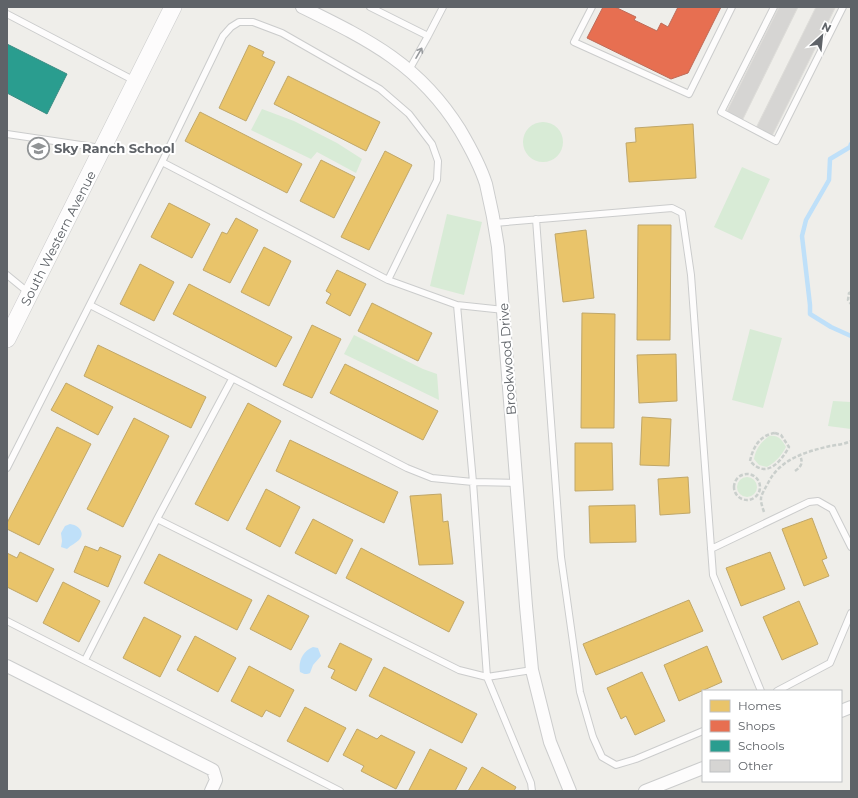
<svg xmlns="http://www.w3.org/2000/svg" width="858" height="798" viewBox="0 0 858 798" font-family="Montserrat,sans-serif">
<style>
.green{fill:#d8ebd6}
.water{fill:#bfe0f9}
.homes{fill:#e9c46a;stroke:#c0a769}
.shops{fill:#e76f51;stroke:#be6b58}
.schools{fill:#2a9d8f;stroke:#3a8c83}
.lines{fill:none;stroke-linecap:round;stroke-linejoin:round}
.stream{stroke:#bfe0f9;stroke-width:4.5}
.building{fill:#d6d5d3;stroke:#deddd9}
.lane-casing{stroke:#cbcccc;stroke-width:8}
.street-casing{stroke:#cbcccc;stroke-width:14}
.secondary-casing{stroke:#cacacb;stroke-width:18}
.path{stroke:#cacfcc;stroke-width:2.5;stroke-dasharray:4 2;stroke-linecap:butt}
.lane{stroke:#fdfcfc;stroke-width:6}
.street{stroke:#fdfcfc;stroke-width:12}
.secondary{stroke:#fdfcfc;stroke-width:17}
.oneway{stroke:#96999c}
.labels{text-anchor:middle;dominant-baseline:central;stroke-width:4;stroke-linejoin:round;paint-order:stroke}
.poi-label{font-size:13px;font-weight:bold;fill:#5f6368;stroke:#fff;text-anchor:start}
.street-label{font-size:13px;fill:#5f6368;stroke:#fff}
</style>
<rect width="100%" height="100%" fill="#efeeea"/>
<path class="green" d="M262 109 294 121 337 143 362 159 356 173 317 152 311 159 251 130Z
M523 142a20 20 0 1 1 40 0a20 20 0 1 1-40 0Z
M742 167 770 179 742 240 714 227Z
M447 214 482 222 464 295 430 286Z
M750 329 782 338 763 408 732 400Z
M354 335 423 369 437 374 439 400 344 354Z
M833 401 851 402V429L828 426Z
M769 436C779 435 781 439 786 447 781 456 776 462 767 467L759 465 754 459C756 449 760 443 769 436Z
M737 487a10 10 0 1 1 20 0a10 10 0 1 1-20 0Z"/>
<path class="water" d="M70 524C78 525 86 532 79 540 76 543 71 545 67 549L61 547 62 541 61 533 65 526Z
M313 647 318 648 321 656 313 665 310 673C306 675 304 674 300 672 298 661 303 651 313 647Z"/>
<path class="homes" d="M249 45 264 52 262 56 275 62 246 121 219 108Z
M288 76 380 122 366 151 274 104Z
M200 112 302 164 287 193 185 141Z
M693 124 696 178 629 182 626 143 636 142 635 128Z
M385 151 412 165 369 250 341 237Z
M321 160 355 177 334 218 300 201Z
M169 203 210 224 192 258 151 237Z
M236 218 258 230 230 283 203 270 222 232 227 234Z
M638 225H671L670 340H637Z
M586 230 594 298 563 302 555 234Z
M264 247 291 261 269 306 241 292Z
M140 264 174 282 154 321 120 304Z
M337 270 366 284 350 316 326 303 331 294 326 291Z
M189 284 292 337 276 367 173 314Z
M372 303 432 333 418 361 358 331Z
M582 313 615 314 614 428H581Z
M312 325 341 339 312 398 283 385Z
M98 345 206 397 191 428 84 376Z
M676 354 677 401 639 403 637 355Z
M345 364 438 411 423 440 330 393Z
M66 383 113 407 98 435 51 410Z
M248 403 281 421 228 521 195 504Z
M642 417 671 419 669 466 640 465Z
M134 418 169 436 123 527 87 509Z
M57 427 91 444 39 545 7 529V523Z
M290 440 398 492 384 523 276 471Z
M575 443H612L613 490 575 491Z
M688 477 690 513 660 515 658 479Z
M266 489 300 507 280 547 246 529Z
M441 494 443 522 448 521 453 564 419 565 410 496Z
M635 505 636 542 590 543 589 506Z
M812 518 827 558 822 560 829 576 804 586 782 529Z
M313 519 353 540 336 574 295 553Z
M85 546 98 551 100 547 121 556 108 587 74 572Z
M361 548 464 602 449 632 346 578Z
M20 552 54 569 37 602 7 587V553L17 558Z
M770 552 785 589 741 606 726 568Z
M159 554 252 600 237 630 144 583Z
M63 582 100 601 79 642 43 623Z
M268 595 309 616 291 650 250 629Z
M689 600 703 631 596 675 583 644Z
M799 601 818 644 782 660 763 617Z
M144 617 181 636 160 677 123 658Z
M195 636 236 658 218 692 177 670Z
M340 643 372 659 356 691 331 678 335 670 328 667Z
M707 646 722 682 679 701 664 665Z
M249 666 294 690 280 717 266 710 262 717 231 701Z
M384 667 477 714 462 743 369 696Z
M642 672 665 721 635 735 626 716 621 719 607 688Z
M305 707 346 728 328 762 287 741Z
M357 729 377 739 381 735 415 752 396 789 361 771 364 766 343 755Z
M430 749 467 768 455 791H411L409 790Z
M482 767 516 787 514 791H468Z"/>
<path class="shops" d="M603 7H615L636 17 634 20 657 31 661 23 668 27 678 7H721L688 73 671 79 587 38Z"/>
<path class="schools" d="M7 44 67 74 47 114 7 93Z"/>
<g class="lines">
<path class="stream" d="M851 144 850 147 830 159 829 180 806 220 802 236 810 305V314L831 327 851 336"/>
</g>
<path class="building" d="M779 7H798L742 121 726 113Z
M816 7 835 8 772 136 756 128Z"/>
<g class="lines">
<defs>
<path id="lane" d="M370 7 428 36
M592 7 574 42 689 94 732 7
M774 7 721 112 776 141 843 7
M7 14 135 81
M409 70 428 36 443 7
M7 134 101 148
M162 162 388 280 457 305 504 310
M536 219 561 557 580 692 593 737 602 757 616 765 636 759 703 731
M494 223 672 208 682 213 691 275 713 575 761 691
M7 275 29 293
M90 305 407 468 432 478 473 482 517 483
M457 305 473 482 487 677 531 783 532 791
M7 468 162 162 223 36 231 27 239 22H253L282 33 380 89 409 114 432 144 438 161 437 180 388 280
M157 519 459 670 487 677 532 670
M711 549 809 502 818 501 832 509 851 547
M7 621 340 791
M85 660 157 519 232 379
M777 691 830 663 851 613"/>
<path id="street" d="M302 7C369 40 419 64 460 130 470 147 480 165 486 184 491 205 495 226 498 247L526 606 532 670 550 742 570 791
M7 666 213 770 216 780 211 791
M841 711 851 707
M645 791 703 768"/>
<path id="secondary" d="M7 339 173 7"/>
</defs>
<use href="#lane" class="lane-casing"/>
<use href="#street" class="street-casing"/>
<use href="#secondary" class="secondary-casing"/>
<path class="path" d="M851 292 849 293 848 300 851 304
M775 433 781 435 789 447C780 463 766 479 750 461 753 447 760 435 775 433Z
M795 471C802 466 803 463 800 455
M734 487a13 13 0 1 1 26 0a13 13 0 1 1-26 0Z
M764 512C759 497 760 498 768 483 780 459 805 452 830 446 837 445 845 444 851 441"/>
<use href="#lane" class="lane"/>
<use href="#street" class="street"/>
<use href="#secondary" class="secondary"/>
</g>
<defs><path id="oneway-shaft" d="M-6 0H5M1.5-3L5.5 0L1.5 3" fill="none" stroke-width="1.6" stroke-linecap="round" stroke-linejoin="round"/></defs>
<use class="oneway" href="#oneway-shaft" transform="translate(419 53) rotate(-60)"/>
<defs>
<symbol id="school-ring" viewBox="-11 -11 22 22"><circle r="9.5" fill="#fff" stroke="#919496" stroke-width="1.5"/><path d="M0-5L7-2L0 1L-7-2ZM-4 1L0 2.5L4 1V4Q0 6-4 4Z" fill="#919496"/></symbol>
</defs>
<g fill-rule="evenodd">
<use href="#school-ring" x="26" y="136" width="25" height="25"/>
</g>
<g class="labels">
<g class="poi-label">
<text x="54" y="148">Sky Ranch School</text>
</g>
<g class="street-label">
<text transform="translate(58 238) rotate(-63)">South Western Avenue</text>
<text transform="translate(507 359) rotate(-94)">Brookwood Drive</text>
</g>
</g>
<rect width="858" height="798" fill="none" stroke="#5f6368" stroke-width="16"/>
<rect x="702" y="690" width="140" height="92" fill="#ffffff" stroke="#bfc1c3"/>
<rect x="710" y="700" width="20" height="12" fill="#e9c46a" stroke="#bfc1c3"/>
<text x="738" y="710" font-size="12" fill="#5f6368">Homes</text>
<rect x="710" y="720" width="20" height="12" fill="#e76f51" stroke="#bfc1c3"/>
<text x="738" y="730" font-size="12" fill="#5f6368">Shops</text>
<rect x="710" y="740" width="20" height="12" fill="#2a9d8f" stroke="#bfc1c3"/>
<text x="738" y="750" font-size="12" fill="#5f6368">Schools</text>
<rect x="710" y="760" width="20" height="12" fill="#d6d5d3" stroke="#bfc1c3"/>
<text x="738" y="770" font-size="12" fill="#5f6368">Other</text>
<g transform="translate(822 36) rotate(27)" stroke="#ffffff" stroke-width="3" paint-order="stroke">
<path d="M0-3L7 15L0 10L-7 15Z" fill="#5f6368"/>
<text y="-6" font-size="11" font-weight="bold" text-anchor="middle" fill="#5f6368">N</text>
</g>
</svg>
